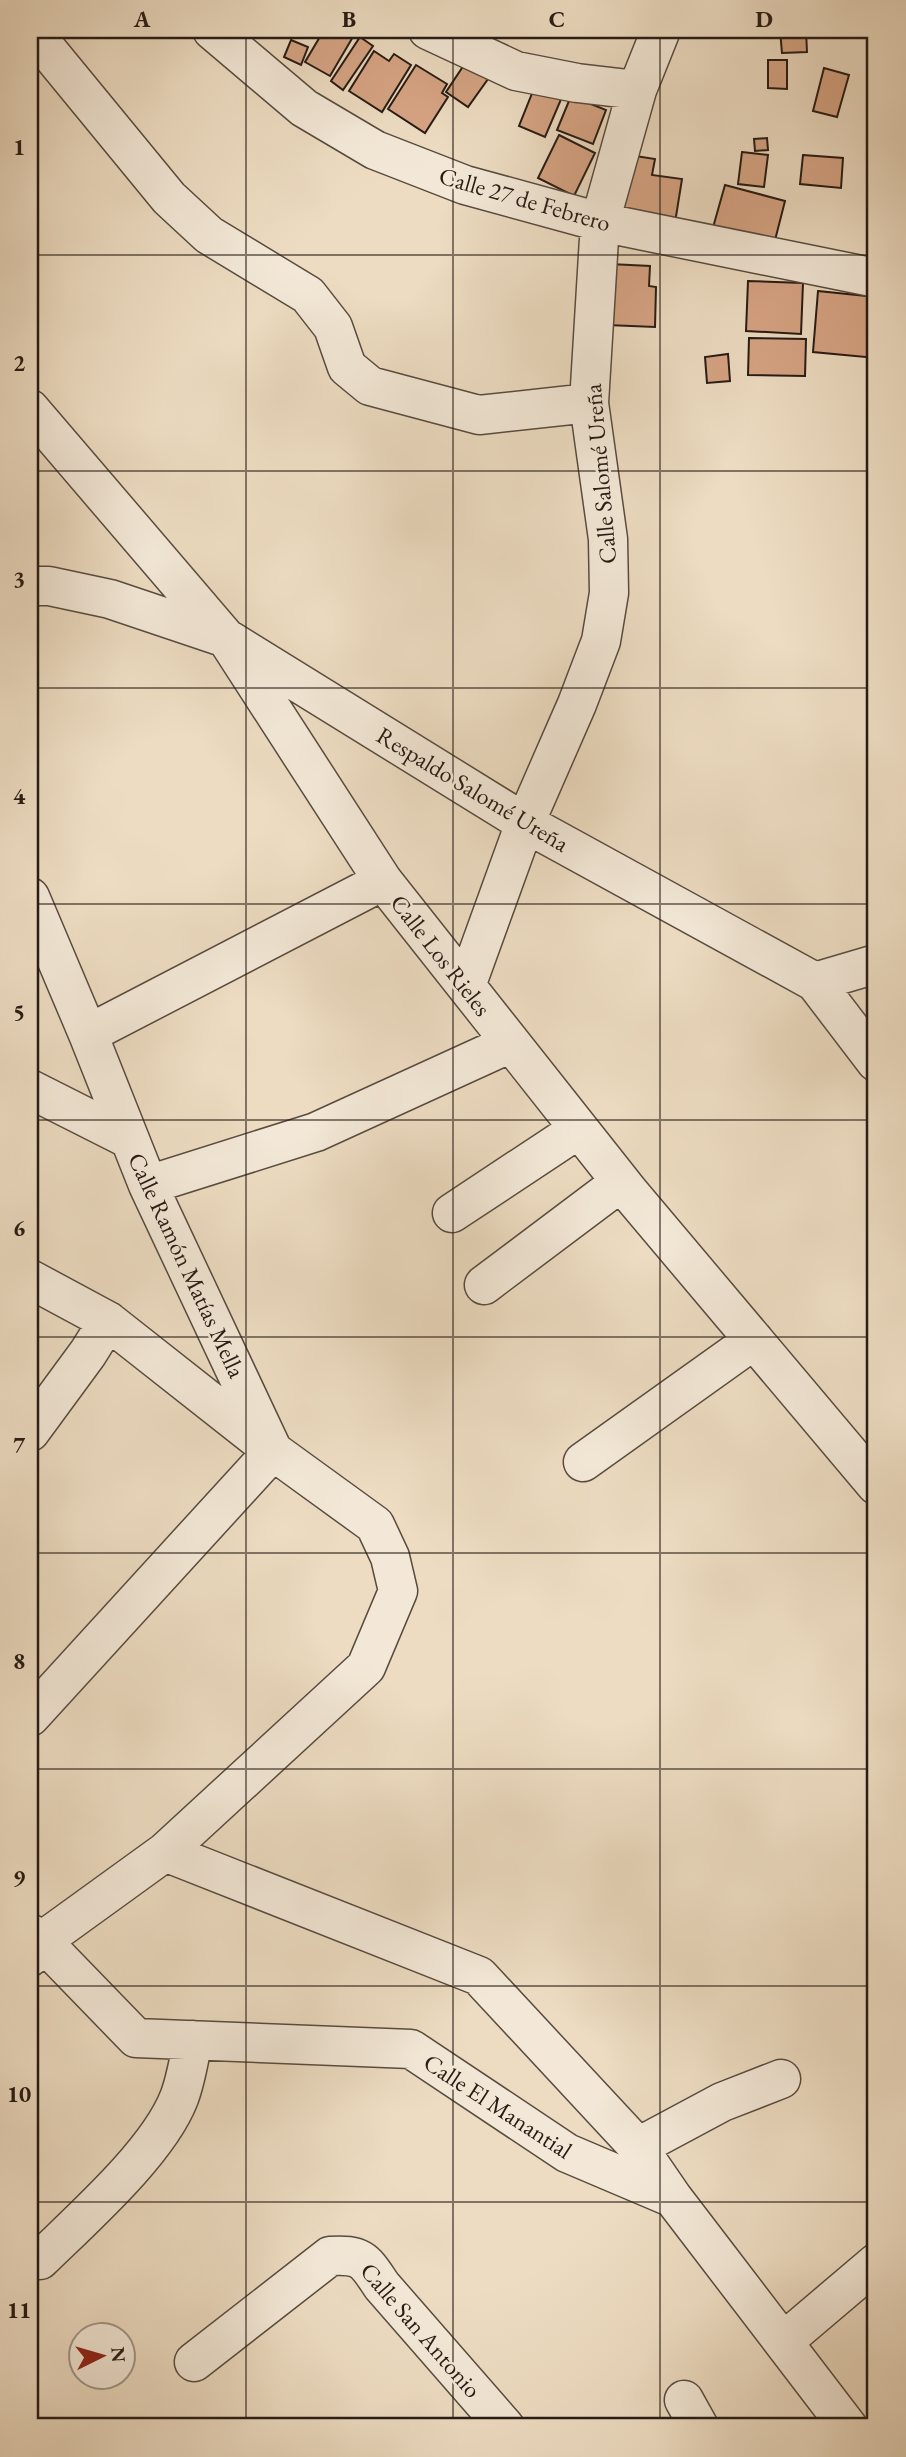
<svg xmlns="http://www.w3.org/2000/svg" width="906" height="2457" viewBox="0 0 906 2457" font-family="'EB Garamond',serif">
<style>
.building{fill:#d6a484;stroke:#271b15;stroke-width:2}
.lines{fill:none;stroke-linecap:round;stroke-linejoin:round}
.minor-casing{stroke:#584b40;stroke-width:41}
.minor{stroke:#f3e8d7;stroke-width:38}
.grid{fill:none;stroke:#271b15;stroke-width:2;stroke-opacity:0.55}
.labels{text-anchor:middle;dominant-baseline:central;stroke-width:5;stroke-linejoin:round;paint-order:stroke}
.street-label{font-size:24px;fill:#271b15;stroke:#f3e8d7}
.neatline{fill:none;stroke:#271b15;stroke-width:2.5}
.grid-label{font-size:23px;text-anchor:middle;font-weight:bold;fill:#271b15}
</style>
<rect width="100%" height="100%" fill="#eddcc2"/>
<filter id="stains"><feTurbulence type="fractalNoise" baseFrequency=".00286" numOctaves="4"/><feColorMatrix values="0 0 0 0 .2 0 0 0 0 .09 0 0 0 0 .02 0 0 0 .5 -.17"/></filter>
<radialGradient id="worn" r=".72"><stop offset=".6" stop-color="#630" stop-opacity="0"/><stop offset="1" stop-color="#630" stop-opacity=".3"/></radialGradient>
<path class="building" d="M324 30H357L330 76 305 62Z
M780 30H806L807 52 782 53Z
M360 37 373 46 343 90 331 81Z
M876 38V74L868 72Z
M291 40 308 47 301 65 284 57Z
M374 51 389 61 394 54 411 65 382 112 349 91Z
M470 56 493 72 468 107 446 92Z
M768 60H787V89L768 88Z
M416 65 447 84 442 93 448 97 425 133 388 109Z
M824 68 849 75 837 117 813 111Z
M535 86 562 97 545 137 519 126Z
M571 96 606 110 593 144 557 130Z
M559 135 595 153 574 196 538 178Z
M767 138 768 150 755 151 754 139Z
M742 152 768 155 764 187 738 184Z
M629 155 655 159 652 175 682 179 674 229 618 221Z
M803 155 843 158 841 188 800 184Z
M725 185 785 201 773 248 712 231Z
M610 264 650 266 649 286 656 287 655 327 607 325Z
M748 281 803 283 801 334 746 331Z
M818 291 876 297V358L813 352Z
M749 338 806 339 805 376 748 375Z
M728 354 730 381 707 383 705 357Z"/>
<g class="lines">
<defs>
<path id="minor" d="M31 30 169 198 209 235 308 295 333 327 347 367 370 386 479 415 589 403
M212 30 304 108 375 150 465 185 600 222 876 278
M428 30 516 71 577 83 637 90
M30 409 226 638 383 881 629 1192 876 1485
M30 586H49L110 599 226 638 525 823 815 982 876 1062
M30 897 88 1034 148 1185 273 1451 375 1525 390 1557 398 1591 366 1667 165 1852 42 1941 30 1957
M815 982 876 964
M466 986 525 823 577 704 601 641 609 593 608 539 589 403 600 222 637 90 661 30
M88 1034 383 881
M30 1089 129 1139
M148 1185 316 1132 511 1043
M452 1213 579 1129
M30 1279 108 1321 273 1451 30 1717
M484 1285 621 1182
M30 1432 88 1353 108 1321
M583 1462 754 1340
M165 1852 479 1976 638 2147 673 2198
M30 1933 42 1941 136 2038 411 2049 567 2153 673 2198 848 2427
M638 2147 722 2102 781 2079
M40 2260C83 2218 158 2152 179 2098 186 2080 189 2059 193 2040
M783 2342 876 2263
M194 2362 330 2256C363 2254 365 2261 382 2286L505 2427
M684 2400 699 2427"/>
</defs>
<use href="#minor" class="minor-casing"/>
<use href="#minor" class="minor"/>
</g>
<path class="grid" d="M246 30V2427M453 30V2427M660 30V2427M30 255H876M30 471H876M30 688H876M30 904H876M30 1120H876M30 1337H876M30 1553H876M30 1769H876M30 1986H876M30 2202H876"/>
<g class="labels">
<g class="street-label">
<text transform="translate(525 199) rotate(16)">Calle 27 de Febrero</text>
<text transform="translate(600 474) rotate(-95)">Calle Salomé Ureña</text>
<text transform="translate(473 789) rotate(31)">Respaldo Salomé Ureña</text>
<text transform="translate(441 955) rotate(52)">Calle Los Rieles</text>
<text transform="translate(187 1265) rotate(65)">Calle Ramón Matías Mella</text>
<text transform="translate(498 2106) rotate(33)">Calle El Manantial</text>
<text transform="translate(421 2330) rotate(49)">Calle San Antonio</text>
</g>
</g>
<rect width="906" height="2457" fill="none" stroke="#eddcc2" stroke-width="77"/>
<g transform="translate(102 2356) rotate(85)"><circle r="33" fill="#f3e8d7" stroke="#a19689" stroke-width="2"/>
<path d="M0-5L12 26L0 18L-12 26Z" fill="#8f2418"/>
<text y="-10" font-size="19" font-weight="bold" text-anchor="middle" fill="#271b15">N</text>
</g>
<rect x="38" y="38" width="829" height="2380" class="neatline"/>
<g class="grid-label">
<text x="142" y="27">A</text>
<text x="349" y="27">B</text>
<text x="557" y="27">C</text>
<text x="764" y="27">D</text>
<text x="19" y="155">1</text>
<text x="19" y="371">2</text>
<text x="19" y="587">3</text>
<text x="19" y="804">4</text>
<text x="19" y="1020">5</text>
<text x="19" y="1236">6</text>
<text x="19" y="1453">7</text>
<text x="19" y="1669">8</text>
<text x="19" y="1886">9</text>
<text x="19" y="2102">10</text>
<text x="19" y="2318">11</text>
</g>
<rect width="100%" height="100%" filter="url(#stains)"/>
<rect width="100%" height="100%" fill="url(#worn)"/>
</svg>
